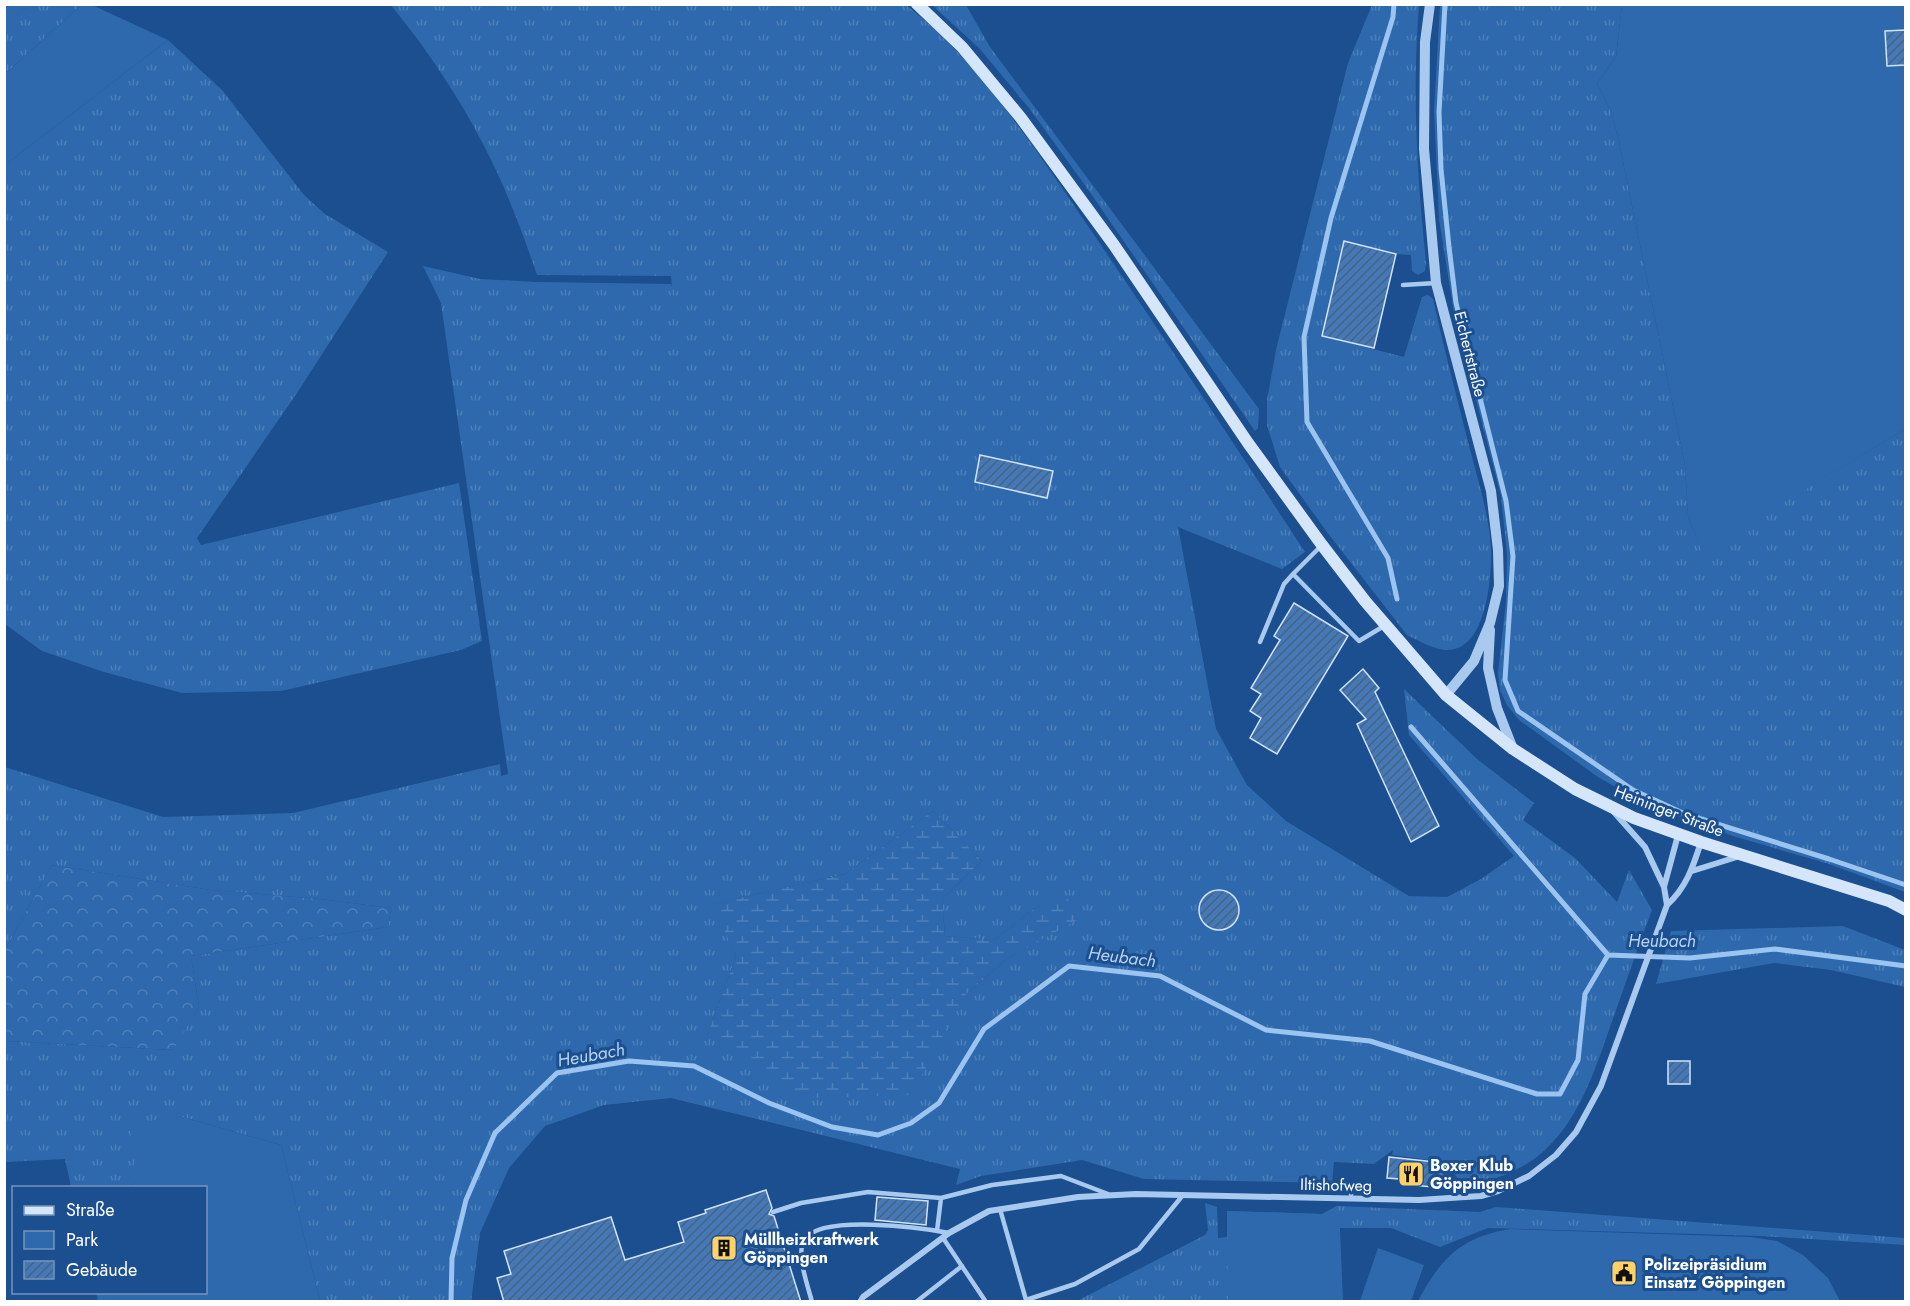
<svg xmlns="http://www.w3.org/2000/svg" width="1910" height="1306" viewBox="0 0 1910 1306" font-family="Jost,sans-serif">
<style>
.grass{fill:url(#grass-tufts);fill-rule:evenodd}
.forest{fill:url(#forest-crowns)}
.wetland{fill:url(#wetland-marsh)}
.green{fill:#2e69ad}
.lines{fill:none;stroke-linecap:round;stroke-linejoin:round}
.stream{stroke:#9cc4f0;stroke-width:5}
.building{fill:url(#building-hatch);stroke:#cfe3fa;stroke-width:1.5}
.service{stroke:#a9c9ee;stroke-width:4.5}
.minor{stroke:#a9c9ee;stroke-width:6}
.tertiary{stroke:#a9c9ee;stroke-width:10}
.secondary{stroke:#d6e6fa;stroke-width:12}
.labels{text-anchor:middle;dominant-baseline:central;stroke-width:6;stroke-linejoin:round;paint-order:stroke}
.street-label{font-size:16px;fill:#fff;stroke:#1b4f8f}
.poi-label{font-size:16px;font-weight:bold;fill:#fff;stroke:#1b4f8f;text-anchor:start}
.water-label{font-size:18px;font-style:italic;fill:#b5d3f5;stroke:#1b4f8f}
</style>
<defs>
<pattern id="grass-tufts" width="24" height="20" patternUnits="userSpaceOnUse" patternTransform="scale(1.5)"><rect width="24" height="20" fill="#2e69ad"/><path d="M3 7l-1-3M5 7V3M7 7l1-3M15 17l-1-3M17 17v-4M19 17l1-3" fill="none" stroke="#4d80b9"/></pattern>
<pattern id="forest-crowns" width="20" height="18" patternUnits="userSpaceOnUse" patternTransform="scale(1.5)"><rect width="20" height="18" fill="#2e69ad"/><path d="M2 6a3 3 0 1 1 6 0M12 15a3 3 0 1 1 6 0" fill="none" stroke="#4d80b9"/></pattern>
<pattern id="wetland-marsh" width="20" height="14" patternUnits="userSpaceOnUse" patternTransform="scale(1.5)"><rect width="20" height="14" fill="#2e69ad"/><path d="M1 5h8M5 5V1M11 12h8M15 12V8" fill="none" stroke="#4d80b9"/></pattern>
<pattern id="building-hatch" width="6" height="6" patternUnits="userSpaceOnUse" patternTransform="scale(1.5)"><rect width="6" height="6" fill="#4478b7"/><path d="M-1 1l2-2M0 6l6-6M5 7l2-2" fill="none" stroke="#486282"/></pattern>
</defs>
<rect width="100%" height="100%" fill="#1b4f8f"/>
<path class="grass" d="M390 4 906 5C979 61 1038 153 1090 229 1163 336 1234 444 1305 552L1282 569 1178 527 1216 729 1247 785 1286 821 1409 896 1447 897 1481 879 1514 856 1409 735 1404 689 1477 759 1534 803 1523 820 1575 858 1617 902 1629 870 1652 910C1639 944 1627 979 1615 1013 1598 1060 1583 1115 1545 1150 1522 1171 1494 1181 1463 1186L1452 1170 1453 1163 1392 1155 1393 1150 1374 1164 1334 1162 1332 1183 1144 1179 1082 1160 981 1176 956 1185 960 1169 671 1098 604 1105 545 1126 509 1168 480 1233 471 1302 320 1301 281 1145 179 1116 140 1182 125 1187H71L65 1159 5 1162V1041L172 1050 199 1007 191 956 388 927 391 908 320 899 211 890 52 865 5 950V767L163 817 293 813 500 764 501 776 508 774 441 303 423 266 480 279 537 282 671 284 672 287 671 276 537 275C525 240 512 205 497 172 469 112 432 55 390 4ZM980 456 1052 471 1047 497 975 482ZM933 811 982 861 942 899 945 936 994 940 1038 906 1077 919 1007 959 965 995 707 1036 736 956 714 904 845 874Z
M30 5H81L5 74V24Z
M932 5H966L990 47 1259 409 1258 428 1255 431 1087 188 1029 108 979 48Z
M1372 5H1419C1412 90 1417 176 1426 262L1425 271 1418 275 1412 271 1411 255 1396 254 1344 242 1322 336 1404 357 1422 297 1428 295 1433 299C1444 349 1457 399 1470 449 1478 481 1489 515 1491 548 1492 576 1487 653 1445 650 1431 648 1419 641 1407 635L1327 532 1280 467 1267 425V400L1276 350 1348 63Z
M1440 5H1622L1616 57 1597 83 1611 112 1618 137 1685 465 1688 516 1702 551 1905 429V892L1829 864 1733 836 1680 817 1633 797 1598 777 1519 720 1507 705 1500 690 1498 673 1506 601 1507 554 1501 496 1455 319 1439 219 1434 110Z
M168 40 222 90 304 195 325 214 388 252 297 393 197 538 201 545 459 483 482 641 461 650 281 691 182 693 104 672 42 651 5 624V165Z
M1843 926 1905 950V987L1831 970 1774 963 1656 984 1671 931Z
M1205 1203 1217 1207 1218 1238 1227 1237V1211L1322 1214 1337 1206 1480 1212 1496 1207 1905 1238V1245L1761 1236 1488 1228 1440 1247 1391 1228H1340L1320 1232 1235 1301 1075 1302 1205 1235 1208 1230Z"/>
<path class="forest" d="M52 865 211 890 320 899 391 908 388 927 191 956 199 1007 173 1050 5 1041V950Z"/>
<path class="wetland" d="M933 811 982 861 942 899 945 936 994 940 1038 906 1067 897 1077 920 1007 959 965 995 911 1095 812 1098 707 1036 736 956 713 904 845 874Z"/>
<path class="green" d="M5 4H30V5L5 25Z
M81 5H92L168 40 5 165V74Z
M1622 5H1905V429L1702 552 1688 516 1685 465 1618 137 1611 112 1597 83 1616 57Z
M179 1116 281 1145 320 1301H98L96 1293 206 1292V1188L125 1187 139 1182 129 1125Z
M1337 1206 1340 1228 1343 1301H1228L1227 1211 1322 1214Z
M1510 1229 1751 1237 1777 1241 1803 1255 1828 1278 1840 1301H1418C1440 1259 1461 1237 1510 1229Z
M1378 1248 1424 1265 1411 1301H1360Z"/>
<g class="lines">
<path class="stream" d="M1394 4 1393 17 1331 218 1304 337 1307 422 1388 558 1397 599
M1445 4 1439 112 1441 169 1449 247 1456 303 1506 501 1513 556 1505 680 1518 711 1633 790 1685 814 1829 859 1906 885
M1411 727 1608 955
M451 1302 452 1258 466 1200 495 1133 557 1073 629 1061 694 1066 769 1103 832 1127 878 1135 911 1123 939 1103 984 1029 1069 966 1160 976 1266 1030 1370 1041 1537 1094H1560L1578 1060 1585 994 1608 955 1690 958 1775 949 1906 966"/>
</g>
<path class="building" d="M1905 30V65L1887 66 1885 31Z
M1344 241 1396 254 1374 348 1322 336Z
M980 455 1053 471 1047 498 975 482Z
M1294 603 1348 636 1277 754 1250 738 1261 718 1250 711 1261 694 1251 688 1280 640 1274 636Z
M1363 669 1379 688 1375 692 1439 826 1411 842 1357 724 1366 719 1340 690Z
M1199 910a20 20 0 1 1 40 0a20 20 0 1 1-40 0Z
M1668 1061H1690V1084H1668Z
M1389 1157 1435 1162 1434 1166 1446 1167 1445 1184 1433 1182 1432 1187 1413 1185V1180L1387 1178Z
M766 1190 772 1208 769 1214 774 1216 801 1302H504L497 1278 511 1274 504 1251 611 1217 625 1260 684 1242 678 1222 706 1213 705 1210Z
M877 1197 928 1201 926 1225 875 1220Z"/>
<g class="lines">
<path class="service" d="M1403 285 1436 283
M1322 545 1293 574 1359 641 1384 626
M1260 642 1284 584 1293 574
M1351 1198V1184
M1000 1209 1026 1300 1075 1284 1139 1249 1183 1195
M773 1212 801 1203 868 1192 941 1198
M937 1231 941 1198 992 1185 1061 1176 1108 1194
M943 1238 986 1302
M812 1302C808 1286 795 1252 805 1239 822 1214 923 1228 949 1233
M916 1302 962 1266"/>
<path class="minor" d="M1613 811 1645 847 1664 887
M1692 871 1740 856
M1667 905 1664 887 1678 835
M860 1302 863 1297 949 1233 989 1211 1078 1197 1136 1194 1419 1200 1481 1196 1498 1191 1529 1176 1556 1155 1576 1132 1601 1086 1667 905C1686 888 1693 867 1701 842"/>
<path class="tertiary" d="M1430 4 1425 42 1424 149 1436 283 1491 491 1498 550 1499 586 1490 623 1474 661 1446 695
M1490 630 1488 668 1497 708 1513 749"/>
<path class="secondary" d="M917 4 962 47 1021 118 1114 245 1248 443 1322 545 1365 601 1446 695 1513 749 1575 789 1634 818 1701 842 1889 901 1906 910"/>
</g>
<defs>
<symbol id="restaurant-square" viewBox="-11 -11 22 22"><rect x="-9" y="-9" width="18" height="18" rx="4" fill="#ffd166" stroke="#1b4f8f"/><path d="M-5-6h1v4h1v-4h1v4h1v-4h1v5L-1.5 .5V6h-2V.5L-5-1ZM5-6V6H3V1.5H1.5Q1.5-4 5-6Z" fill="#111"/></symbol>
<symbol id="building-square" viewBox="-11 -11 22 22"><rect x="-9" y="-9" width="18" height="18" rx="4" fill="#ffd166" stroke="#1b4f8f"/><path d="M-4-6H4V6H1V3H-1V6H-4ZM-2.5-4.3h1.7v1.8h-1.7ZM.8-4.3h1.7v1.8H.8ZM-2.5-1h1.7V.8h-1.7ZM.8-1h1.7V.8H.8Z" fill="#111"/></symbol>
<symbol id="civic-square" viewBox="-11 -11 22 22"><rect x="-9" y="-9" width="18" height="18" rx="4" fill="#ffd166" stroke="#1b4f8f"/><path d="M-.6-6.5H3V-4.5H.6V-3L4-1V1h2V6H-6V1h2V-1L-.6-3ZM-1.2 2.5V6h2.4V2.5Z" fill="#111"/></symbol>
</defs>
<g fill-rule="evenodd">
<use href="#restaurant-square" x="1396" y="1159" width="30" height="30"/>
<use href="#building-square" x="709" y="1233" width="30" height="30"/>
<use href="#civic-square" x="1609" y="1258" width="30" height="30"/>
</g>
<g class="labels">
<g class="street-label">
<text transform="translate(1470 354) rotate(76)">Eichertstraße</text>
<text transform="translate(1669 811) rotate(21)">Heininger Straße</text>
<text transform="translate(1336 1185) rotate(1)">Iltishofweg</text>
</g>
<g class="poi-label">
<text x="1430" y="1165">Boxer Klub<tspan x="1430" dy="18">Göppingen</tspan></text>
<text x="744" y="1239">Müllheizkraftwerk<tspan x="744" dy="18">Göppingen</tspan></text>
<text x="1644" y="1264">Polizeipräsidium<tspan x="1644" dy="18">Einsatz Göppingen</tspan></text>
</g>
<g class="water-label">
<text x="1662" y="941">Heubach</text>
<text transform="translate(1122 957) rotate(7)">Heubach</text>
<text transform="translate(591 1055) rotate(-10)">Heubach</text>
</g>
</g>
<rect width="1910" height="1306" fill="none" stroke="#ffffff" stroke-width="12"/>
<rect x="12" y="1186" width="195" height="108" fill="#1b4f8f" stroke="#7695bc" stroke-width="1.5"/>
<rect x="24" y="1206" width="30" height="9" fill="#d6e6fa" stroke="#7695bc" stroke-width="1.5"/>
<text x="66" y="1216" font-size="18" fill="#ffffff">Straße</text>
<rect x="24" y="1231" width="30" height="18" fill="#2e69ad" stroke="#7695bc" stroke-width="1.5"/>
<text x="66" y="1246" font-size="18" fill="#ffffff">Park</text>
<rect x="24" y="1261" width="30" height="18" fill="url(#building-hatch)" stroke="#7695bc" stroke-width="1.5"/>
<text x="66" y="1276" font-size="18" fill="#ffffff">Gebäude</text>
</svg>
